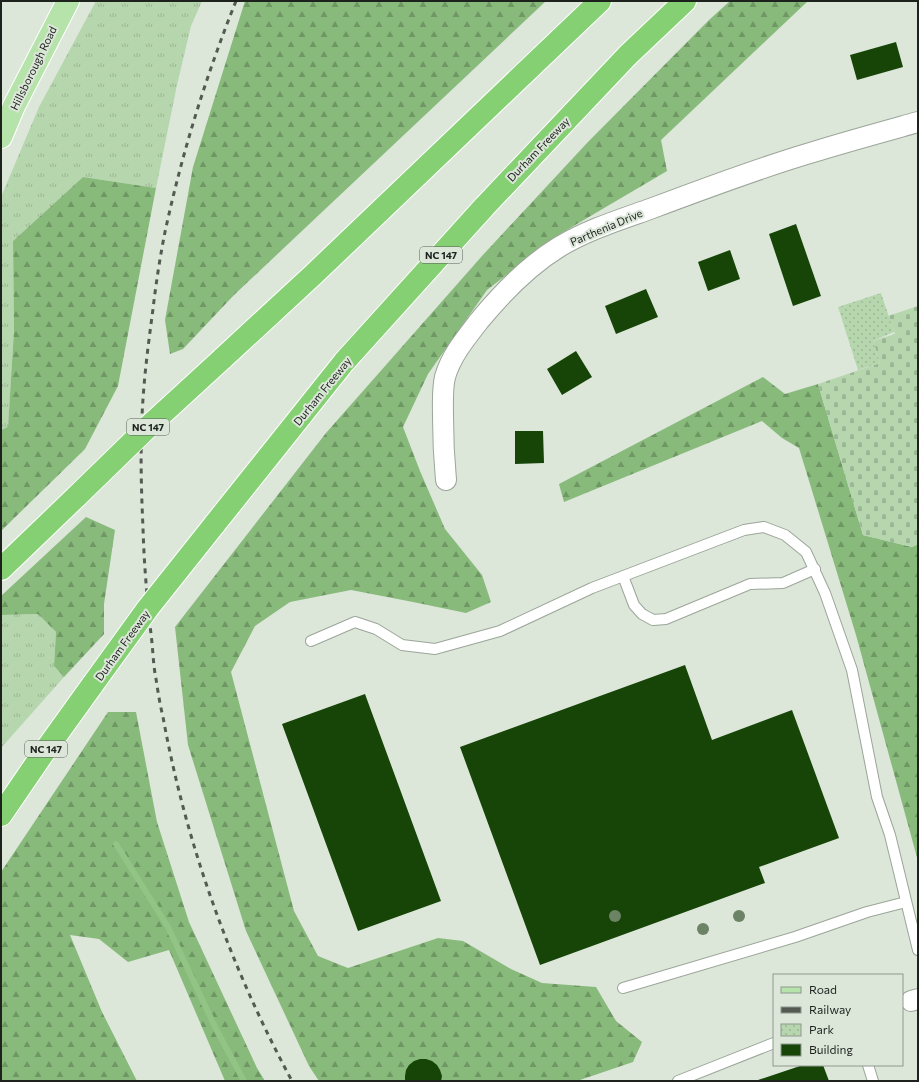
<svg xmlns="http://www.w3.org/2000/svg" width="919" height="1082" viewBox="0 0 919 1082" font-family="Commissioner,sans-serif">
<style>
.grass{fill:url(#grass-tufts)}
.forest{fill:url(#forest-firs)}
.cemetery{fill:url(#cemetery-stones)}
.park{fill:url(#park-dots)}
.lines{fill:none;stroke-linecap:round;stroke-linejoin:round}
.stream{stroke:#92c485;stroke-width:6}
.building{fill:#164507}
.lane-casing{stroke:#9ba599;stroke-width:12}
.street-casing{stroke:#9ba599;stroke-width:22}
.primary-casing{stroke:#fff;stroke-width:24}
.highway-casing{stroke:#fff;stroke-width:24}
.lane{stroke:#fff;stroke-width:10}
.street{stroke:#fff;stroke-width:20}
.primary{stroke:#b6e3aa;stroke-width:22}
.highway{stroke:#85d072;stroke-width:22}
.rail{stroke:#545a52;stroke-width:3;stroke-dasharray:5 5;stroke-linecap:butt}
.highway-bridge-casing{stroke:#fff;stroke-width:24;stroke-linecap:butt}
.highway-bridge{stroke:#85d072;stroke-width:22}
.tree{fill:#6c8365}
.labels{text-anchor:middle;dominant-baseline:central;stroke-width:4;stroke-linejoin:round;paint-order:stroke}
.shield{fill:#dce7da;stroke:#575d56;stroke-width:1}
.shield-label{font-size:10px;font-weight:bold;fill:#1e221d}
.street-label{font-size:11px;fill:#1e221d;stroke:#dce7da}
</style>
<defs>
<pattern id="grass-tufts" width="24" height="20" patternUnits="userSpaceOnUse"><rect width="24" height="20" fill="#b6d6ae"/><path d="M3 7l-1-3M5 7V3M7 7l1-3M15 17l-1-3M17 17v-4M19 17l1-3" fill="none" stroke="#9cb795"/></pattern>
<pattern id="forest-firs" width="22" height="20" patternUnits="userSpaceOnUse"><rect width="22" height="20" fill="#88ba7b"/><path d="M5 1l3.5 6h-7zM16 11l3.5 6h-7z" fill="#6f9764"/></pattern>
<pattern id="cemetery-stones" width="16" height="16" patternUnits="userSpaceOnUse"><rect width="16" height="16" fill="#b6d6ae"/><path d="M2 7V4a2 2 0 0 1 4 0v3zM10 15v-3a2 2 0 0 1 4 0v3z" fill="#9cb795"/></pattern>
<pattern id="park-dots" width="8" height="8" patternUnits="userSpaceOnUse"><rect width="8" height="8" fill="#b6d6ae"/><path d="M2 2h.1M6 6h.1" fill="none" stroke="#9cb795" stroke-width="1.8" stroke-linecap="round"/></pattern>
</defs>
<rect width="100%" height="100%" fill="#dce7da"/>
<path class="grass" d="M96 1H202L191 26 177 85 156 188 83 177 13 241 14 330 8 428 1 430V197L39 107Z
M38 614 56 632 54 666 64 677 1 748V615Z"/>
<path class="forest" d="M245 1H546L234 295 183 349 170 354 165 320 193 167Z
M730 1H808L661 140 667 171 560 234 487 290 428 374 403 427 420 471 445 529 482 575 491 602 466 613 413 602 351 590 290 602 255 626 231 672 294 911 318 956 348 968 438 938 463 941 511 969 542 983 596 987 616 1021 642 1042 633 1062 577 1081H319L309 1066 246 931 188 745 175 627 326 433 482 256 587 143 709 20Z
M83 177 156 188 118 386 85 449 1 531V430L8 427 14 330 13 241Z
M763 377 785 394 818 384 863 535 912 547 918 544V861L856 635 799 448 782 438 762 421 564 502 559 484Z
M86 517 115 530 104 604V634L64 677 54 666 56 632 38 614 1 615V596Z
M108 712H136L157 822 189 922 257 1068 265 1081H225L169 950 128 962 99 939 70 935 102 1012 137 1081H1V872Z"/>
<path class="cemetery" d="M918 306V544L912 547 863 535 818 384 880 363 873 341 895 334 888 316Z"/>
<path class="park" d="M881 293 894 332 873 341 880 363 858 370 838 307Z"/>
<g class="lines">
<path class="stream" d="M116 844 168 927 217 1031 244 1081"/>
</g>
<path class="building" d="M896 42 903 67 857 80 850 55Z
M796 224 821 296 793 306 769 234Z
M730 250 740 279 708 291 698 262Z
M646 289 658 317 616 334 605 306Z
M576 351 592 377 562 395 547 369Z
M515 431H543L544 463 515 464Z
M685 665 712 740 792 710 839 838 759 867 765 883 540 965 460 747Z
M365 694 441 901 358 931 282 724Z
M420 1059H426L432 1061 437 1065 440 1070 442 1076 441 1081H405V1076L406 1070 409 1065 414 1061Z
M803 1065H823L829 1081H755Z"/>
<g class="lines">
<defs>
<path id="lane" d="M623 576 634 605 642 614 653 620 666 619 750 584 783 583 815 569
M311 641 355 622 376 629 402 645 435 649 500 631 592 588 744 530 764 527 785 535 806 552 825 593 852 670 877 797 890 835 918 950
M623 988 795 937 867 912 906 902
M868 1065 873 1081
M678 1081 774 1043"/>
<path id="street" d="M446 480C444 459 443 438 443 417 443 404 442 390 445 377 451 356 465 339 479 321 502 293 528 266 559 247 587 230 619 220 650 209 703 189 756 169 810 153 845 142 882 132 918 122
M911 1001 918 999"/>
<path id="primary" d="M1 137 14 106 68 1"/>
<path id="highway" d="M222 359 314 274 600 1
M214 525 344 362 485 206 628 55 685 1
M1 569 77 496
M1 815 42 755 93 684"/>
</defs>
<use href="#lane" class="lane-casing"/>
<use href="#street" class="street-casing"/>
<use href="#primary" class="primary-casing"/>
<use href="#highway" class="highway-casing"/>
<use href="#lane" class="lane"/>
<use href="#street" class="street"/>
<use href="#primary" class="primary"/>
<use href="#highway" class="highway"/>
<path class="rail" d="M236 1C206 76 182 153 165 232 160 257 156 283 153 309 149 339 145 369 143 399 140 441 141 485 143 528 144 563 147 599 151 634 153 649 153 664 156 679 158 692 160 705 163 717 186 844 231 968 292 1081"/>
<defs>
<path id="highway-bridge" d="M77 496 150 425 222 359
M93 684 148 608 214 525"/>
</defs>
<use href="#highway-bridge" class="highway-bridge-casing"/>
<use href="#highway-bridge" class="highway-bridge"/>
</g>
<g class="tree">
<circle cx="615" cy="916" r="6"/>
<circle cx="739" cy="916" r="6"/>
<circle cx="703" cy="929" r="6"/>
</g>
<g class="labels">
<g class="shield">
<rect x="420" y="247" width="42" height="16" rx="3"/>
<rect x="127" y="419" width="42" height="16" rx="3"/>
<rect x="25" y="741" width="42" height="16" rx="3"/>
</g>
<g class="shield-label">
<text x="441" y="255">NC 147</text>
<text x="148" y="427">NC 147</text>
<text x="46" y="749">NC 147</text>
</g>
<g class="street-label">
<text transform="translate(33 68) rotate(-64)">Hillsborough Road</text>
<text transform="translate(538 149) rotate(-46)">Durham Freeway</text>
<text transform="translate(606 227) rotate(-23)">Parthenia Drive</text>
<text transform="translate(322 391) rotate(-51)">Durham Freeway</text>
<text transform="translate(122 645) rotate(-54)">Durham Freeway</text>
</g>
</g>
<rect width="919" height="1082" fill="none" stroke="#1e221d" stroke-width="4"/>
<rect x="773" y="974" width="130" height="92" fill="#dce7da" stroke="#90988e"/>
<rect x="781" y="987" width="20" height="6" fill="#b6e3aa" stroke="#90988e"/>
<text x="809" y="994" font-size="12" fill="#1e221d">Road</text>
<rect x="781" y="1007" width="20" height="6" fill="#545a52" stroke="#90988e"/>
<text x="809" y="1014" font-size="12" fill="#1e221d">Railway</text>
<rect x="781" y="1024" width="20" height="12" fill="url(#park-dots)" stroke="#90988e"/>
<text x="809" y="1034" font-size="12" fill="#1e221d">Park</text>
<rect x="781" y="1044" width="20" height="12" fill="#164507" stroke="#90988e"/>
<text x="809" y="1054" font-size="12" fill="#1e221d">Building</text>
</svg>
